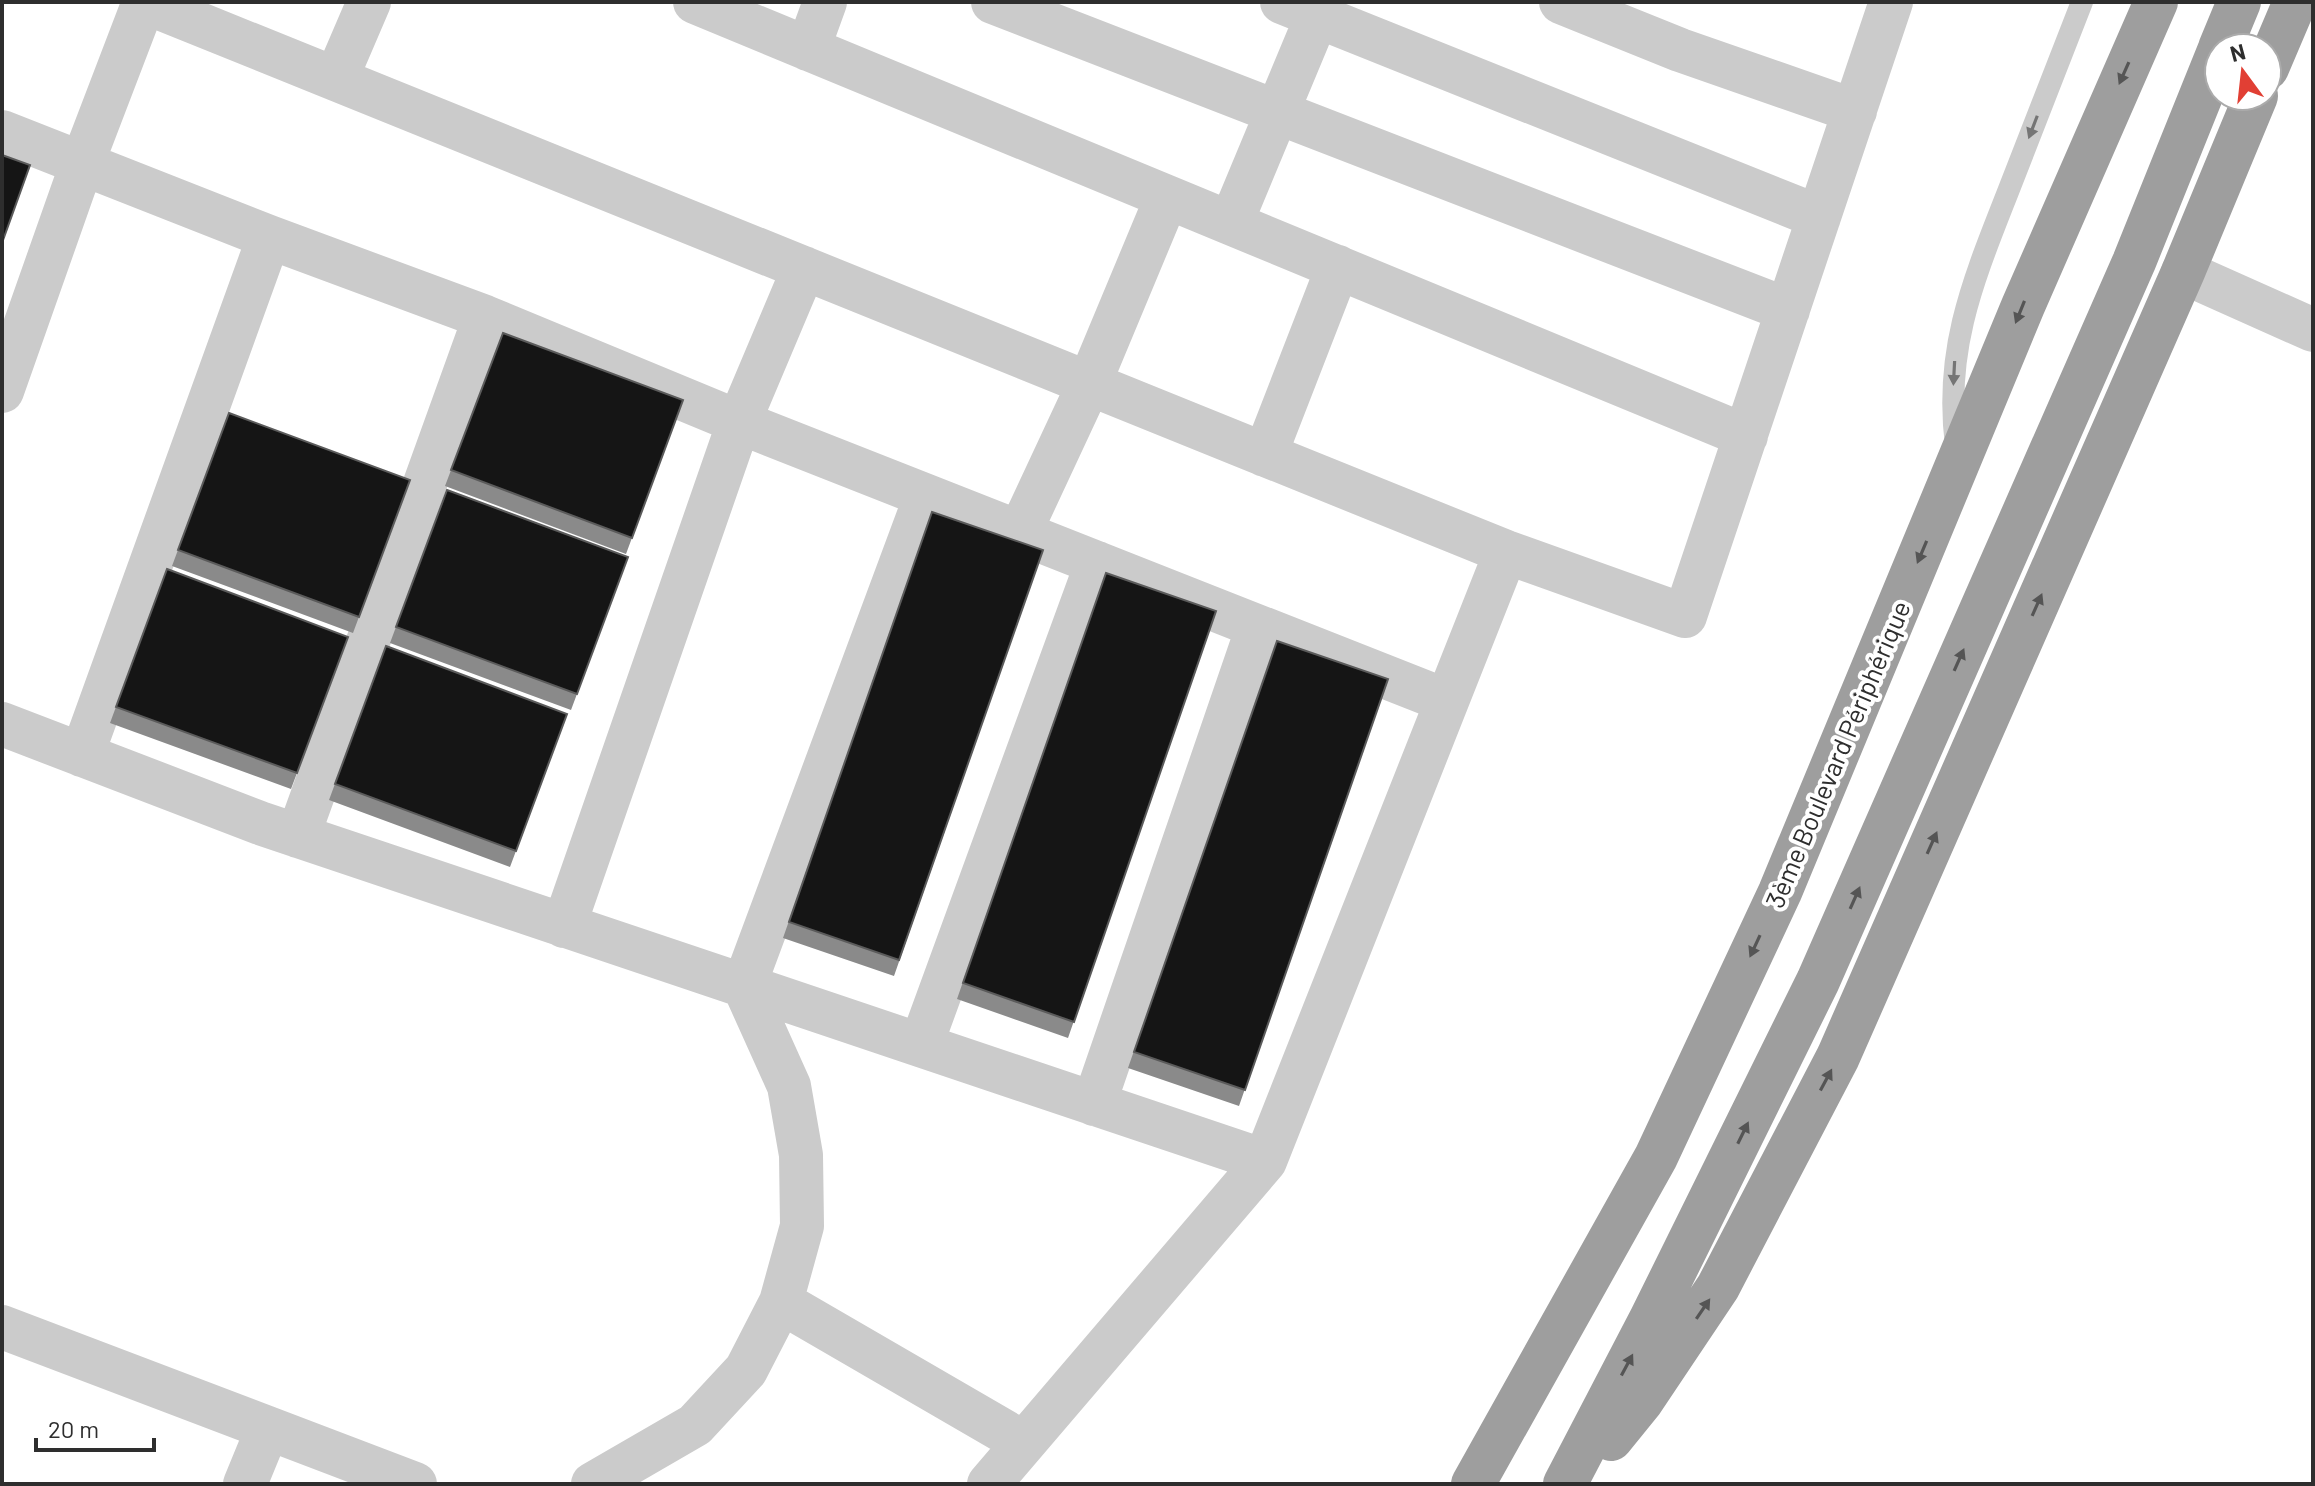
<svg xmlns="http://www.w3.org/2000/svg" width="2315" height="1486" viewBox="0 0 2315 1486" font-family="Barlow,sans-serif">
<style>
.lines{fill:none;stroke-linecap:round;stroke-linejoin:round}
.service{stroke:#cbcbcb;stroke-width:22}
.minor{stroke:#cbcbcb;stroke-width:44}
.trunk{stroke:#9e9e9e;stroke-width:44}
.wall{fill:#8a8a8a}
.building{fill:#151515;stroke:#5b5b5b;stroke-width:2}
.oneway{fill:#555}
.oneway2{fill:#757575}
.labels{text-anchor:middle;dominant-baseline:central;stroke-width:8;stroke-linejoin:round;paint-order:stroke}
.street-label{font-size:26px;fill:#2e2e2e;stroke:#fff}
</style>
<rect width="100%" height="100%" fill="#fff"/>
<g class="lines">
<path class="service" d="M1956 446C1943 344 1977 272 2013 179 2036 120 2059 61 2082 2"/>
<path class="minor" d="M145 2 1506 552 1685 616 1891 2
M695 2 1746 436
M993 2 1788 310
M1282 2 1819 217
M1561 2 1680 50 1855 111
M808 49 825 2
M336 79 369 2
M2 132 269 237 485 317 739 422 1447 701
M1231 223 1323 2
M2183 272 2313 330
M2 391 82 164 144 2
M1265 455 1338 267
M1020 532 1089 384 1167 197
M2 724 260 823 1265 1161
M82 755 269 237
M298 836 485 317
M564 926 739 422 804 268
M921 1045 1097 563
M1094 1104 1258 627
M781 1302 1024 1443
M2 1327 415 1484
M245 1484 268 1428
M593 1484 695 1425 746 1370 781 1302 802 1226 801 1155 789 1086 744 986 926 496
M989 1484 1265 1161 1506 552"/>
<path class="trunk" d="M2220 48 2239 2
M2267 68 2295 2
M1611 1439 1641 1402 1718 1287 1838 1057 2183 272 2256 96
M1473 1484 1656 1157 1780 892 2023 306 2156 2
M1565 1484 1651 1319 1818 981 2134 262 2219 51"/>
</g>
<path class="wall" d="M503 333 683 400 626 554 445 486Z
M229 413 410 480 353 633 172 566Z
M447 490 628 557 571 710 390 643Z
M932 512 1043 550 894 976 783 938Z
M167 569 348 637 291 789 110 723Z
M1106 573 1216 611 1068 1038 957 999Z
M1277 641 1388 679 1239 1106 1128 1068Z
M386 646 567 714 510 867 329 800Z"/>
<path class="building" d="M2 155 30 165 2 243Z
M503 333 683 400 632 538 451 470Z
M229 413 410 480 359 617 178 550Z
M447 490 628 557 577 694 396 627Z
M932 512 1043 550 899 960 789 922Z
M167 569 348 637 297 773 116 707Z
M1106 573 1216 611 1074 1022 963 983Z
M1277 641 1388 679 1245 1090 1134 1052Z
M386 646 567 714 516 851 335 784Z"/>
<defs><path id="oneway-solid" d="M-6-.8H1V-3.2L6.5 0L1 3.2V.8H-6Z" transform="scale(2)"/></defs>
<g class="oneway">
<use href="#oneway-solid" transform="translate(2124 73) rotate(114)"/>
<use href="#oneway-solid" transform="translate(2020 312) rotate(112)"/>
<use href="#oneway-solid" transform="translate(1922 552) rotate(113)"/>
<use href="#oneway-solid" transform="translate(2037 605) rotate(-66)"/>
<use href="#oneway-solid" transform="translate(1959 660) rotate(-66)"/>
<use href="#oneway-solid" transform="translate(1932 843) rotate(-66)"/>
<use href="#oneway-solid" transform="translate(1855 898) rotate(-66)"/>
<use href="#oneway-solid" transform="translate(1755 946) rotate(115)"/>
<use href="#oneway-solid" transform="translate(1826 1080) rotate(-62)"/>
<use href="#oneway-solid" transform="translate(1743 1133) rotate(-64)"/>
<use href="#oneway-solid" transform="translate(1703 1309) rotate(-56)"/>
<use href="#oneway-solid" transform="translate(1627 1365) rotate(-62)"/>
</g>
<g class="oneway2">
<use href="#oneway-solid" transform="translate(2033 127) rotate(111)"/>
<use href="#oneway-solid" transform="translate(1954 373) rotate(93)"/>
</g>
<g class="labels">
<g class="street-label">
<text transform="translate(1837 754) rotate(-67)">3ème Boulevard Périphérique</text>
</g>
</g>
<rect width="2315" height="1486" fill="none" stroke="#2e2e2e" stroke-width="8"/>
<g transform="translate(2243 72) rotate(345)"><circle r="38" fill="#ffffff" stroke="#ababab" stroke-width="2"/>
<path d="M0-6L14 30L0 20L-14 30Z" fill="#e13f34"/>
<text y="-12" font-size="22" font-weight="bold" text-anchor="middle" fill="#2e2e2e">N</text>
</g>
<path d="M36 1438v12h118v-12" fill="none" stroke="#2e2e2e" stroke-width="4"/>
<text x="48" y="1438" font-size="24" fill="#2e2e2e" stroke="#ffffff" stroke-width="6" paint-order="stroke">20 m</text>
</svg>
